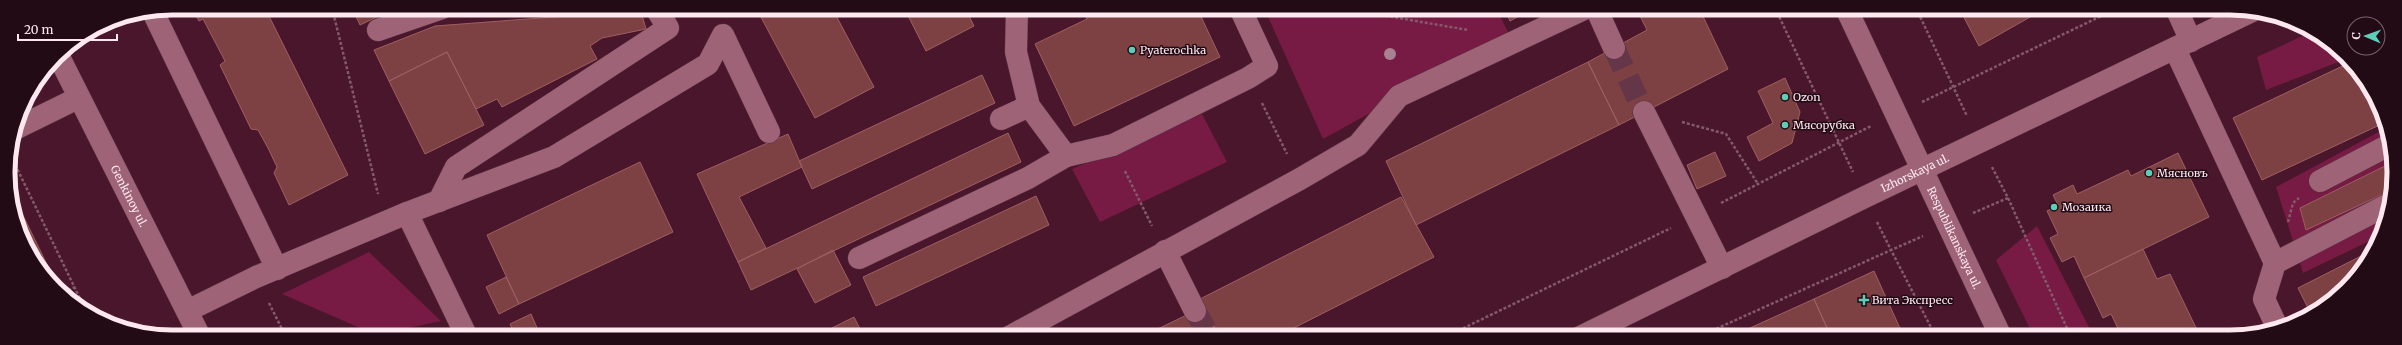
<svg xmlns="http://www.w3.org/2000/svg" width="2402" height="345" viewBox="0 0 2402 345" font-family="Merriweather,serif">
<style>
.green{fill:#771a44}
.building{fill:#7d4144;stroke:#9e5f61}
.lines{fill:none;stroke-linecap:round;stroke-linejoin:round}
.minor-tunnel{stroke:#653648;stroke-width:22;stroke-dasharray:22 11;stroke-linecap:butt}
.minor-casing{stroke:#5c3344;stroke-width:23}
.path{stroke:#845a6a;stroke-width:2.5;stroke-dasharray:3 2;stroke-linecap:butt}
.minor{stroke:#9f6377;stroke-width:22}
.tree{fill:#a8808f}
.poi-dot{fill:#5eceb8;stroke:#220b14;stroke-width:1.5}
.labels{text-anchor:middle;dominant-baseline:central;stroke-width:3;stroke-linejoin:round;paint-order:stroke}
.poi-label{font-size:11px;fill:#fee8ef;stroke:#220b14;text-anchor:start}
.street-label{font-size:11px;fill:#fee8ef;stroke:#220b14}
.rim{fill:none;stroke:#fee8ef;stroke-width:5}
</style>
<rect width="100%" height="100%" fill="#4a162b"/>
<path class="green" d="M1264 8H1496L1508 32 1493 45 1323 139Z
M2311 32 2346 59 2266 90 2257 57Z
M1202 114 1227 162 1100 222 1072 169Z
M2386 128 2394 183 2382 235 2303 273 2276 187Z
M2037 226 2094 337H2034L1996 260Z
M369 252 441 321 376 335 282 294Z"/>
<path class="building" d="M192 8H265L348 175 289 205 274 173 277 167 268 148 258 130 251 129 220 65 225 61 203 19 199 21Z
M352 8H396L360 25Z
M603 8H640L646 29 602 38 590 46 597 59 502 107 497 99 476 109 447 52 389 81 374 50 435 26 580 15Z
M756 8H832L874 87 815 118Z
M904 8H965L974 26 926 51Z
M1082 8H1197L1220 57 1074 126 1035 44 1087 19Z
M1504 8H1534L1510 21Z
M1636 8H1699L1728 69 1619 125 1588 62 1647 30Z
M1959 8H2046L1979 46Z
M447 52 484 125 425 154 389 81Z
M1588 62 1619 125 1416 225 1386 161Z
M2351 62 2386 122 2262 180 2233 118Z
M982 75 995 103 812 189 799 161Z
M1785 78 1800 112 1792 143 1759 161 1747 137 1773 123 1758 91Z
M1008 133 1021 162 751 290 738 262Z
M788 134 802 167 739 197 766 248 738 262 697 174Z
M1715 152 1726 176 1697 189 1687 165Z
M2178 153 2209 217 2084 278 2074 256 2062 262 2050 238 2058 234 2047 211 2058 205 2053 195 2073 185 2077 194 2128 170 2131 176Z
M640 162 673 232 519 304 487 235Z
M2391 163 2394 183 2392 190 2306 230 2300 208Z
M1036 196 1049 225 876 306 863 277Z
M1401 197 1434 257 1276 337H1219L1200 299Z
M18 205 59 289 49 281 17 226 14 207Z
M2143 249 2157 279 2170 274 2200 336 2122 337 2111 314 2103 318 2084 278Z
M833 250 851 285 815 303 797 269Z
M2365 254 2367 258 2346 289 2311 314 2298 288Z
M1874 271 1904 337H1831L1814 299Z
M506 277 519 304 499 314 486 287Z
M1814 299 1831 337H1730Z
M1204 306 1219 337H1141L1195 311Z
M531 314 541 337H516L510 324Z
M854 317 864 337H814Z"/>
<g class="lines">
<path class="minor-tunnel" d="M1614 48 1644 112
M1195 311 1210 337"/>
<defs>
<g id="minor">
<path d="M1017 8 1016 52 1029 106 1066 156 1113 145 1248 78 1267 66 1240 8"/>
<path d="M1596 8 1614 48"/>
<path id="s1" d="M1846 8 2001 337"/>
<path d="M2176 8 2191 41"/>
<path d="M153 12 277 269"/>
<path d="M378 30 442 8"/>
<path d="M2175 49 2275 263"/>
<path id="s2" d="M58 55 200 337"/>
<path d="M1644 112 1722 268"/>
<path d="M1001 119 1029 106"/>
<path d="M17 128 78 98"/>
<path d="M2320 181 2389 145"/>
<path d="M439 201 456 167 668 28 656 8"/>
<path d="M407 213 554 157 708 64 723 35 769 132"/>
<path d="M1165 251 1195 311"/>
<path d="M859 258 1028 178 1066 156"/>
<path d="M187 311 256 277 407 213 467 337"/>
<path d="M2277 327 2264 299 2275 263 2389 204"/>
<path d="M1009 337 1300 179 1358 145 1399 96 1586 8"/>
<path id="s3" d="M1580 337 1865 197 2252 11"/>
</g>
</defs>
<use href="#minor" class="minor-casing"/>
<path class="path" d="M332 8 378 194
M1341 8 1468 30
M1775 8 1853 172
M1916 8 1967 116
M1922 102 2118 8
M1262 103 1287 154
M1682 122 1726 134 1758 184
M11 156 85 309
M1125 171 1152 226
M2008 198 2071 337
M1721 203 1871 126
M1973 213 2008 198 1992 167
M1877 222 1891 250 1923 236
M2288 222 2293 203 2299 198
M64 293 75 287
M269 303 286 337
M1445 337 1671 228
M1698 337 1891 250 1936 337"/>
<use href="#minor" class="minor"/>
</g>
<circle class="tree" cx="1390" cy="54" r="6"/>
<g class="poi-dot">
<circle cx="1132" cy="50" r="4"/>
<circle cx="1785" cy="97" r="4"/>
<circle cx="1785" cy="125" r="4"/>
<circle cx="2149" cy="173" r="4"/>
<circle cx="2054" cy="207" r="4"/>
<path d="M1862 294h4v4h4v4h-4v4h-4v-4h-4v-4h4z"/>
</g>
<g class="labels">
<g class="poi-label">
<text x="1140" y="50">Pyaterochka</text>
<text x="1793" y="97">Ozon</text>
<text x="1793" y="125">Мясорубка</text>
<text x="2157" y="173">Мясновъ</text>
<text x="2062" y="207">Мозаика</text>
<text x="1872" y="300">Вита Экспресс</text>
</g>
<g class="street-label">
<text stroke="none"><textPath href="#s3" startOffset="373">Izhorskaya ul.</textPath></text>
<text stroke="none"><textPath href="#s2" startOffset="158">Genkinoy ul.</textPath></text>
<text stroke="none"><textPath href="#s1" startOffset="254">Respublikanskaya ul.</textPath></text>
</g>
</g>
<path d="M0 0H2402V345H0ZM172 15H2230A157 157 0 0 1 2387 172V173A157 157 0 0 1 2230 330H172A157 157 0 0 1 15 173V172A157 157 0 0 1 172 15Z" fill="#220b14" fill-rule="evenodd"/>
<path class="rim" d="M172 15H2230A157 157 0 0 1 2387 172V173A157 157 0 0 1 2230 330H172A157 157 0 0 1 15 173V172A157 157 0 0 1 172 15Z"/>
<g transform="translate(2366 36) rotate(272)"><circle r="19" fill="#220b14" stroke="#7a636c"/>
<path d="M0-3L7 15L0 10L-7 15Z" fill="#5eceb8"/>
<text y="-6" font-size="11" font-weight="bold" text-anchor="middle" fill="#fee8ef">С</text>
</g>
<path d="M18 34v6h99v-6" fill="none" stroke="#fee8ef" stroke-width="2"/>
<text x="24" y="34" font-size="12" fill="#fee8ef" stroke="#220b14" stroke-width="3" paint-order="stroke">20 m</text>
</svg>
